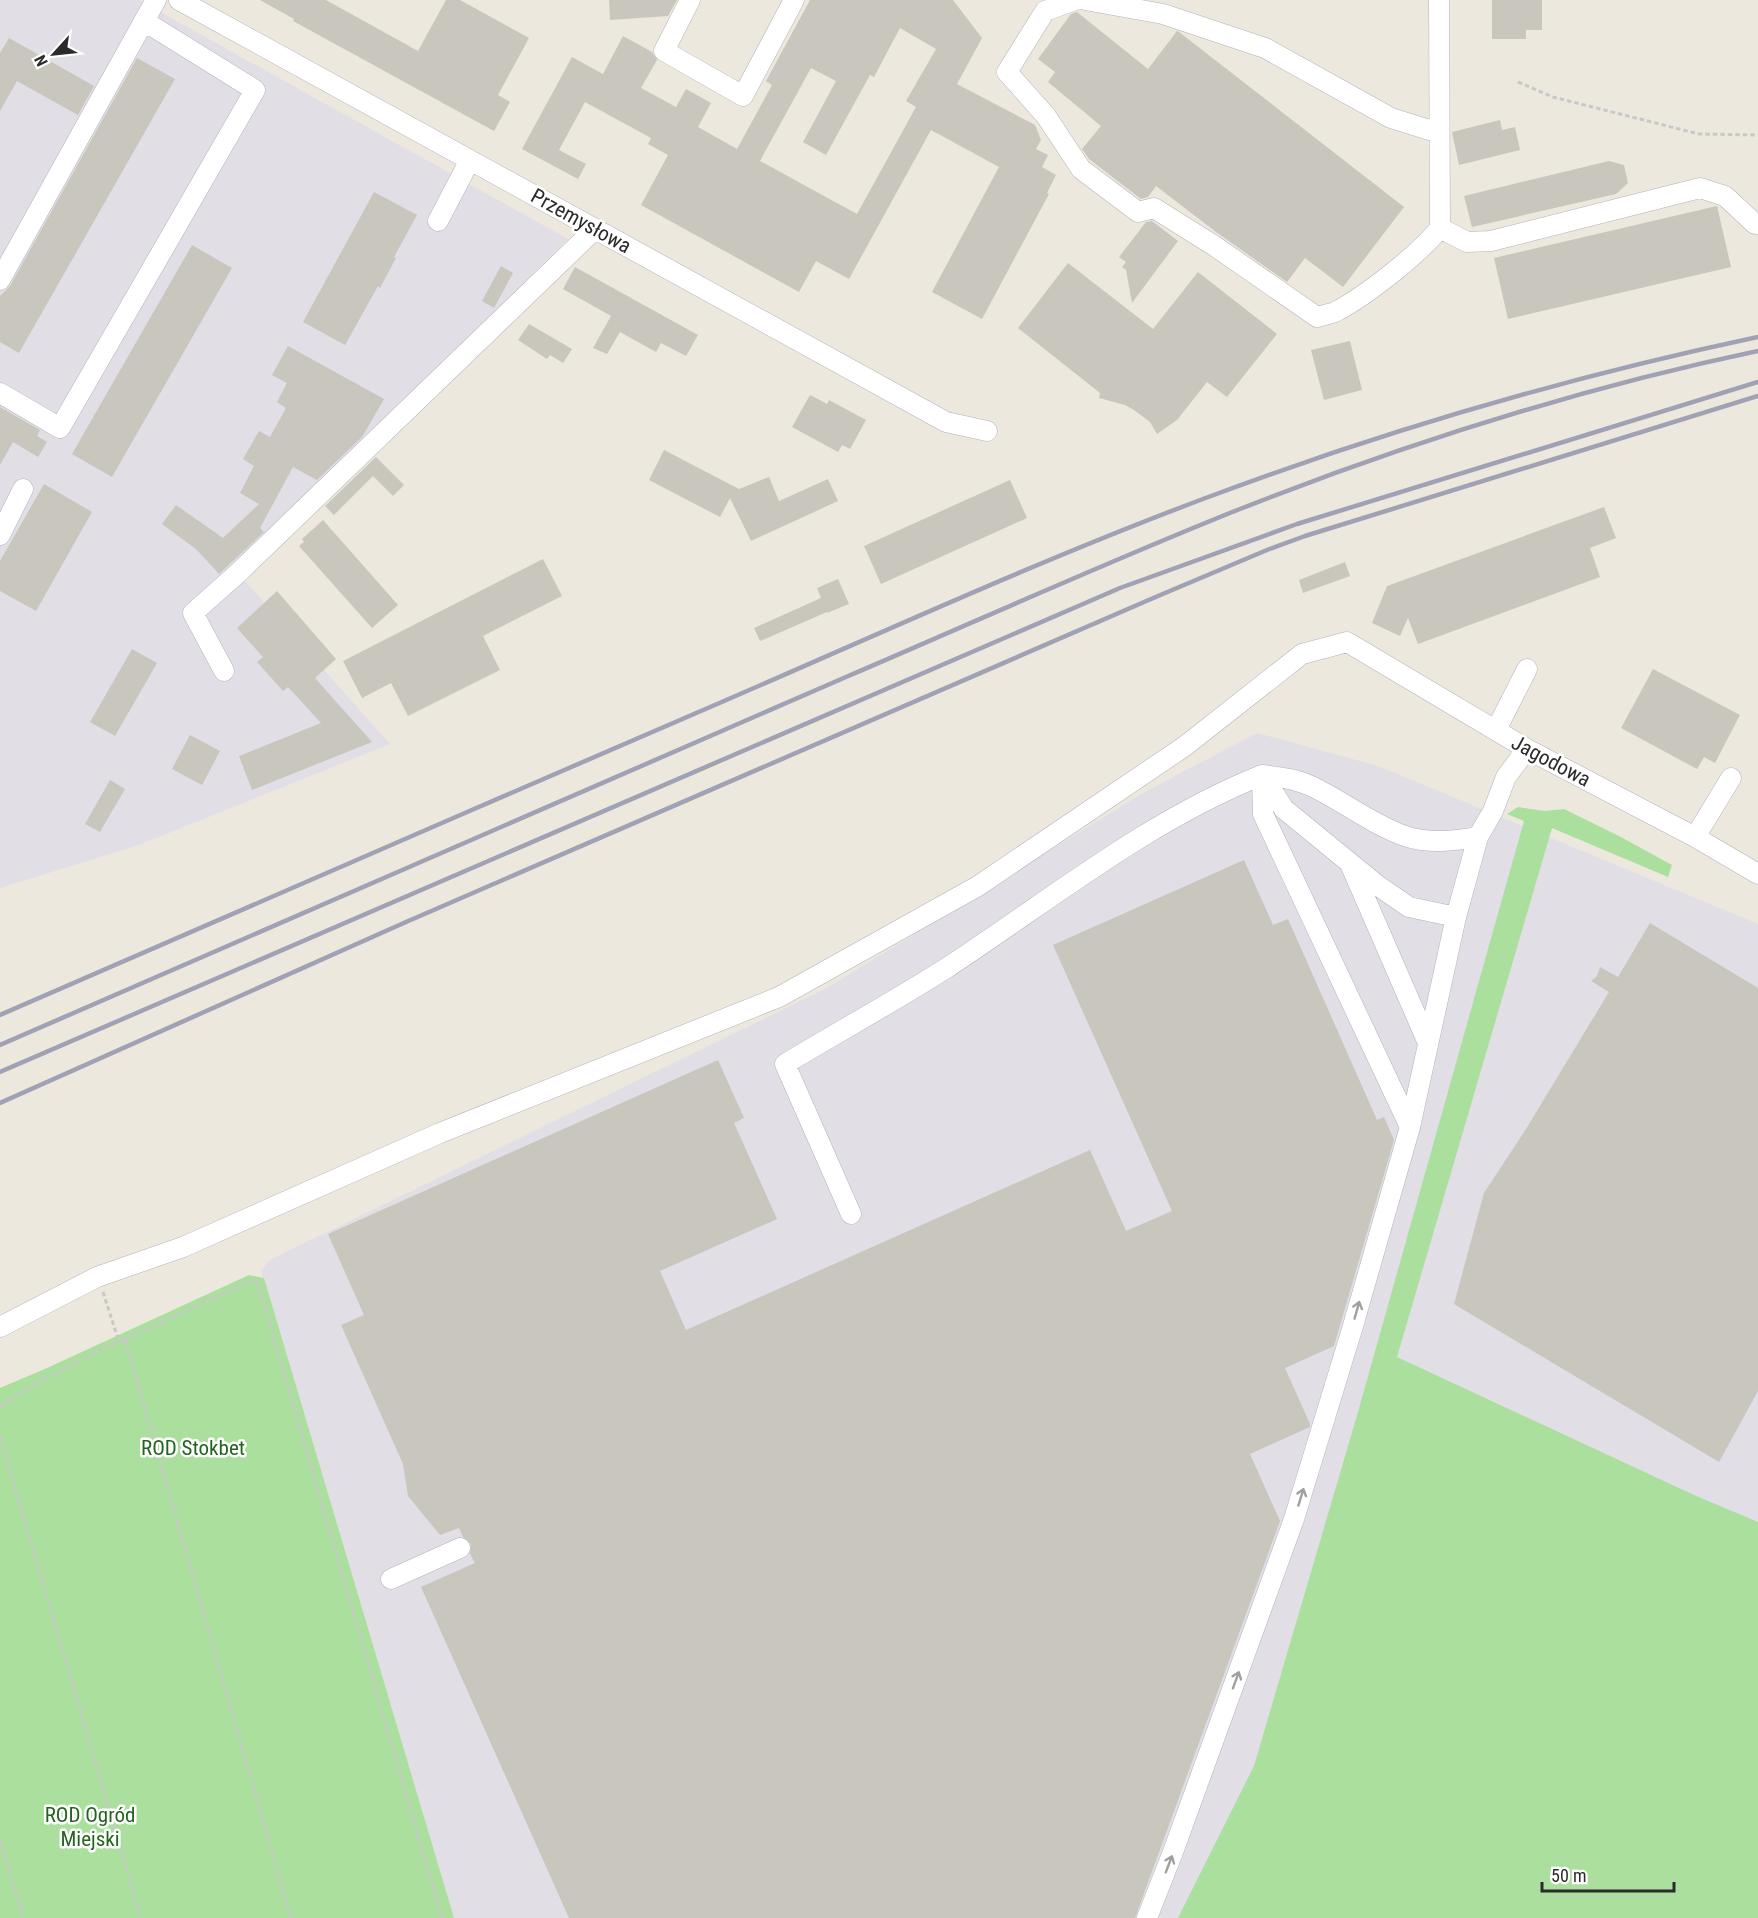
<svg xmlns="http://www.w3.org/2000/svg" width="1758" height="1918" viewBox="0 0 1758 1918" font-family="'Roboto Condensed',sans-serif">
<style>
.industrial{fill:#e1dee5}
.green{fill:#abdf9e}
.building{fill:#c8c6bd;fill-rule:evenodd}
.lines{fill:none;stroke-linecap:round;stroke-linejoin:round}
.minor-casing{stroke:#b2b2be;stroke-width:21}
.path{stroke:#c8c8c8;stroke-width:3;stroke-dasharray:4.5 3;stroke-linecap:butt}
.minor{stroke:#fff;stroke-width:20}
.rail{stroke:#a1a1b4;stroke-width:4.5}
.oneway{stroke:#a0a0a0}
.labels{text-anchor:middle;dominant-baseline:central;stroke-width:5;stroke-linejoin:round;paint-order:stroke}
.street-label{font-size:21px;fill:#2b2b2b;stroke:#fff}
.park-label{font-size:21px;fill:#23641f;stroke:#fff}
</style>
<rect width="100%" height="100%" fill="#ece8de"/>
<path class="industrial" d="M0 0H139L568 239 332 475 238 573 390 744 139 845 0 888Z
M1257 733 1378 766 1758 924V1528L1285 1748 1192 1918H454L261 1270 270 1260 827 988 1143 793Z"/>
<path class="green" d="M1518 807 1545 811 1564 809 1619 836 1672 865 1668 877 1552 828 1397 1357 1694 1495 1758 1522V1918H1178L1254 1766 1358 1412 1524 821 1507 814Z
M249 1275 264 1278 454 1918H0V1388L47 1368Z"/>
<path class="building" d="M260 0H326L418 51 446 0H460L529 38 498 95 510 102 494 131 293 21 294 19Z
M609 0H677L668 16 610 20Z
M810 0H953L982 38 957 84 1035 125 1041 140 1036 149 1048 155 1042 167 1056 175 1047 193 1049 194 982 319 932 292 999 167 931 130 849 279 816 261 799 292 641 205 668 155 648 144 651 138 585 102 559 150 586 164 578 179 522 149 572 57 603 74 623 36 652 52 657 60 641 88 676 107 686 89 711 103 698 127 737 149 772 85 766 81ZM900 28 936 49 906 101 916 107 857 214 760 161 811 68 836 81 803 142 826 155 870 75 874 77Z
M1492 0H1542V30H1526V39H1492Z
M1077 12 1148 69 1177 31 1179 32 1404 207 1343 287 1305 258 1287 282 1216 232 1156 186 1148 197 1141 199 1089 159 1082 149 1101 126 1048 82 1055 72 1038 59 1071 14Z
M9 38 94 86 78 115 17 81 0 111V53Z
M137 58 175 79 19 353 0 342V296L10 286Z
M1500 120 1502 130 1515 127 1520 150 1459 165 1452 132Z
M1609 161 1624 165 1628 183 1616 194 1472 227 1464 196Z
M374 192 417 215 394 257 396 258 380 288 378 286 345 345 303 322Z
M1717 206 1731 267 1508 319 1494 258Z
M1152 221 1178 241 1132 303 1126 270 1122 267 1126 262 1119 257 1146 222Z
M192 245 232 268 112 477 72 454Z
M1068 263 1153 329 1198 272 1277 334 1227 397 1207 382 1177 420 1157 434 1150 422 1134 410 1125 405 1099 398 1100 393 1018 328Z
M501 266 513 273 494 308 482 301Z
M575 267 698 335 686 356 661 343 656 352 620 332 607 354 593 348 611 316 563 289Z
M529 324 572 349 563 363 550 355 547 359 518 340Z
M1350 341 1362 390 1324 400 1311 350Z
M288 346 384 399 362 437 317 480 293 467 260 528 264 532 219 574 196 549 162 524 176 505 223 538 259 504 240 493 254 466 243 459 259 431 270 437 286 408 277 402 287 383 272 375Z
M810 395 827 404 829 400 866 420 850 449 842 445 838 452 792 427Z
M0 407 40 430 37 436 47 442 38 457 13 442 0 465Z
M664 450 739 489 769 477 779 501 828 479 838 501 751 541 730 498 720 517 649 480Z
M376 457 404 485 393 496 373 476 334 515 325 506Z
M1010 480 1027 518 881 584 864 546Z
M44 484 92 512 36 611 0 591V561Z
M1604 507 1616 538 1590 548 1600 577 1418 644 1408 618 1400 636 1372 623 1387 586Z
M323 520 398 605 372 628 299 546 304 542 302 539Z
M543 559 562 596 483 636 500 670 408 716 391 683 362 698 343 661Z
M1345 562 1350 576 1303 593 1299 580Z
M838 579 849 604 827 613V612L760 641 754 628 821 598 817 588Z
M277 591 336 659 315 678 372 742 252 790 239 756 321 723 288 687 283 691 257 662 263 657 237 628Z
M132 649 157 663 115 736 90 722Z
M1653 669 1740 715 1715 763 1704 757 1697 769 1621 728Z
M190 735 220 751 202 785 172 769Z
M110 780 125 789 100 832 85 824Z
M1244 860 1273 925 1288 919 1377 1120 1384 1117 1394 1140 1334 1346 1285 1368 1310 1424V1427L1250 1454 1280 1521 1135 1918H569L421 1587 475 1563 470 1554 471 1544 463 1537 459 1528 440 1535 408 1496 403 1464 341 1325 364 1315 328 1234 718 1060 744 1118 734 1123 777 1219 660 1271 686 1330 1090 1150 1126 1231 1172 1211 1053 945Z
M1650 923 1758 988V1391L1719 1462 1454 1304 1484 1193 1526 1129 1609 992 1591 981 1597 976 1600 967 1618 977Z"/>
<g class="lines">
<defs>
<path id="minor" d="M179 0 946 422 987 431
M690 0 664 51 743 96 794 0
M1075 0 1045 11 1007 72 1046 116 1081 169 1138 212 1154 208 1213 245 1317 317C1323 315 1330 314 1335 312 1366 296 1419 254 1440 228L1439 0
M1085 0 1163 14 1265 48 1391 118 1439 133
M438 221 470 160
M1440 228 1467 242 1491 241 1700 188 1725 196 1755 224H1758
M0 280 144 21
M0 393 60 428 255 90 144 21 156 0
M0 535 23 489
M224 671 193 613 238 573 595 229
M1496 730 1527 669
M1695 837 1731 778
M1351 866 1428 1043
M1410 1127 1263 814 1262 775C1279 777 1296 779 1311 786 1343 801 1371 824 1405 836 1428 844 1454 841 1478 837
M851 1214 785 1064C838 1032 893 1002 945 969 1049 901 1147 821 1262 775L1284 809 1377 885 1409 907 1456 917
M0 1327 97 1277 183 1247 440 1133 779 997 978 886 1185 746 1302 654 1347 642 1527 749 1695 837 1758 874
M391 1579 460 1548
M1147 1918 1173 1852 1294 1519 1353 1326 1410 1127 1456 917 1478 837 1493 811 1506 777 1527 749"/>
</defs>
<use href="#minor" class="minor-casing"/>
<path class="path" d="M1518 82 1553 97 1699 134 1758 135
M103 1292 119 1342
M125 1339 249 1282 258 1283 442 1918
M0 1406 32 1386 105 1347 125 1339 291 1918
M0 1436 141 1918
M0 1839 23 1918"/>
<use href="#minor" class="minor"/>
<path class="rail" d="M0 1015C244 909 487 803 731 698 888 630 1043 559 1203 499 1384 431 1569 377 1758 337
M0 1045C282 922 564 800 846 677 977 621 1107 562 1240 509 1408 443 1581 388 1758 351
M0 1072 1120 588 1297 524 1758 382
M0 1103 406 922 1158 596 1267 550 1305 536 1758 396"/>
</g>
<defs><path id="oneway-shaft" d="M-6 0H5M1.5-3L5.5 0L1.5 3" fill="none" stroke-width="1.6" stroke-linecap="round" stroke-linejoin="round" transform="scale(1.5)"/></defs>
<g class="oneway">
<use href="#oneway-shaft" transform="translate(1357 1310) rotate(-74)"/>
<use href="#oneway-shaft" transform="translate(1301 1497) rotate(-73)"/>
<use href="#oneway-shaft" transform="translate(1236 1680) rotate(-70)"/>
<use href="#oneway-shaft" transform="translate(1169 1864) rotate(-69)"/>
</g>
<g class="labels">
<g class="street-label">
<text transform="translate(581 221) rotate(29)">Przemysłowa</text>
<text transform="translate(1551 761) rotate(28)">Jagodowa</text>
</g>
<g class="park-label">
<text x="193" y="1448">ROD Stokbet</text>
<text x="90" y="1815">ROD Ogród<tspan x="90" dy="24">Miejski</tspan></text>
</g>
</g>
<g transform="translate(54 54) rotate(243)" stroke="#ffffff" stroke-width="4.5" paint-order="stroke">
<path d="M0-4.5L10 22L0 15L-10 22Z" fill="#2b2b2b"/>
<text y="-9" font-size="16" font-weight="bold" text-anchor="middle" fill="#2b2b2b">N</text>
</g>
<path d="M1542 1882v9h132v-9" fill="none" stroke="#2b2b2b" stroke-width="3"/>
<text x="1551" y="1882" font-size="18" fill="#2b2b2b" stroke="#ffffff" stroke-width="4.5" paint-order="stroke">50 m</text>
</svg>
